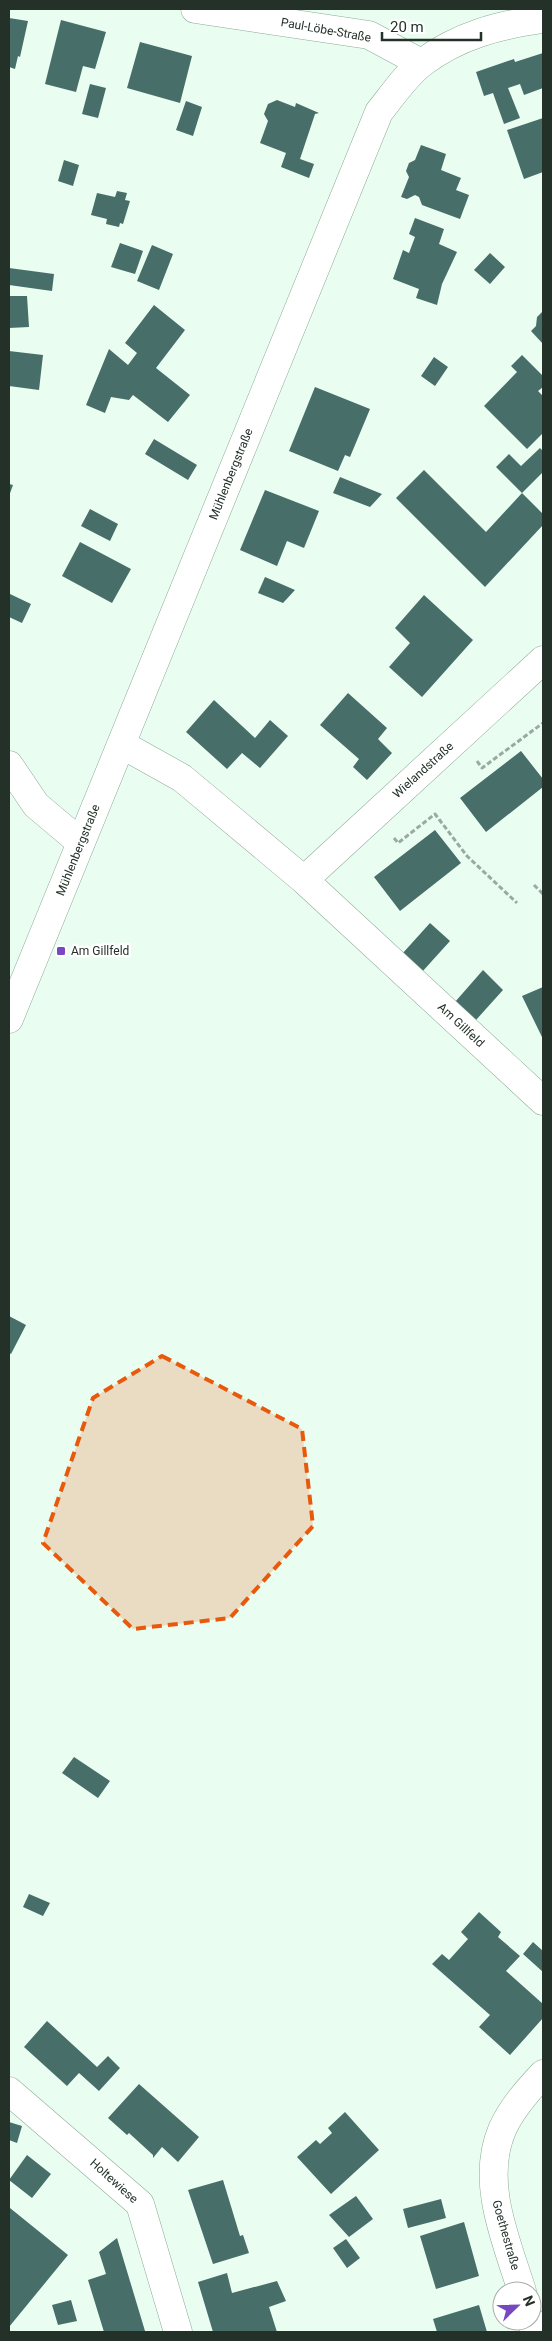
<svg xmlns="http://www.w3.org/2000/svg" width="552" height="2341" viewBox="0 0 552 2341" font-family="Roboto,sans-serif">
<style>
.building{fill:#476e69}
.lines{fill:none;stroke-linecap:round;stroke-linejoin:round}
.minor-casing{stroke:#8cab98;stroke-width:29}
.path{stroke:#9aaaa0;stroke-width:3;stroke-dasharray:5 2.5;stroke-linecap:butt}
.minor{stroke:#fff;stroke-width:28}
.marked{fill:#e8590c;fill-opacity:0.2;stroke:#e8590c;stroke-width:4;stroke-dasharray:10 6;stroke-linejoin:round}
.poi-dot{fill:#7748c0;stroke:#fff;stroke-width:2}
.labels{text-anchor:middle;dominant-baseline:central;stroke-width:5;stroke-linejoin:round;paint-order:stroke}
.street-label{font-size:12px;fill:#243129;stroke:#fff}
.poi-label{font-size:12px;fill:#243129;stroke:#fff;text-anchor:start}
</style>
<rect width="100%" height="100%" fill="#eafdf1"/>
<path class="building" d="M9 18 28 21 20 57 18 56 15 69 9 67Z
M61 20 106 32 95 69 83 66 76 92 45 84Z
M140 42 192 56 180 103 127 88Z
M543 53V88L524 95 520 84 508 88 520 118 504 124 493 93 484 96 476 72 514 59 515 62Z
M90 84 106 88 98 118 82 114Z
M277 100 295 107 296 103 319 113 315 114 300 159 314 164 309 178 281 167 286 153 260 143 268 121 264 114 268 104Z
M186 101 202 107 193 136 176 130Z
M543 118V172L524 179 507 130Z
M421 145 446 154 441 170 461 178 456 190 469 195 460 219 422 205 419 197 415 195 407 199 401 197 409 177 406 171 409 163 415 160Z
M64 160 79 165 73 186 58 181Z
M117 191 127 193 125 200 130 201 123 224 120 223 119 227 106 224 107 219 91 215 97 193 115 197Z
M415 218 444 229 439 244 457 252 442 284 437 305 416 298 419 289 393 279 403 250 409 253 415 237 409 234Z
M120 243 143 251 135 274 111 267Z
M152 245 173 254 159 290 137 281Z
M490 253 505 267 490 284 474 270Z
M9 268 54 274 52 291 9 285Z
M9 296H27L29 327 9 328Z
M154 305 185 330 156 368 190 395 168 422 133 395 129 400 111 397 105 413 86 405 109 349 128 365 137 353 125 343Z
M543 311V344L531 331 536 326 537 317Z
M9 351 43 355 39 390 9 386Z
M522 355 543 376V387L538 391 543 396V433L527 449 484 406 517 372 511 366Z
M434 357 448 367 435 386 421 376Z
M315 387 370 409 350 457 345 455 338 471 289 451Z
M154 439 197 465 188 480 145 454Z
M540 448 543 451V472L522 493 496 467 509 454 521 466Z
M424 470 486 532 522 493 543 514V525L485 587 396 498Z
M340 477 382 494 370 507 333 493Z
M9 484 13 485 9 496Z
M265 490 319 511 304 548 287 541 277 566 240 550Z
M90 509 118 524 110 541 81 526Z
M80 542 131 569 112 603 62 576Z
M265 577 295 590 283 603 258 593Z
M10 594 31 604 22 623 9 617Z
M424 595 473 640 422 697 389 667 410 643 395 628Z
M348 693 387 728 378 739 392 753 367 780 353 767 359 759 320 725Z
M214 700 255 738 270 720 288 736 260 768 242 753 227 769 186 732Z
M521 751 543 779V787L486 832 460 798Z
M435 830 461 863 400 911 374 877Z
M430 923 450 941 422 972 402 954Z
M483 970 503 990 476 1020 455 1002Z
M543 987V1036L542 1037 522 996Z
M9 1316 26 1325 11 1354 9 1353Z
M74 1757 110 1781 98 1798 62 1773Z
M29 1894 50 1903 43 1916 23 1907Z
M479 1912 501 1932 498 1937 520 1956 506 1971 543 2004V2018L510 2055 479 2027 490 2015 432 1964 442 1954 449 1960 468 1939 461 1932Z
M533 1942 543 1951V1972L523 1954Z
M47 2021 97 2067 108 2056 120 2068 99 2091 79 2073 67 2086 24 2047Z
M139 2084 199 2137 178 2162 162 2147 153 2158V2155L129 2133 127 2135 108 2118Z
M345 2112 379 2150 331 2194 297 2157 316 2140 320 2144 332 2133 328 2128Z
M9 2122 22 2126 17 2143 9 2140Z
M27 2155 51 2174 32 2198 9 2180Z
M223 2180 240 2236 243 2235 249 2253 213 2264 188 2190Z
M356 2196 373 2219 349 2237 329 2215Z
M441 2199 446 2218 408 2228 403 2209Z
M10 2208 68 2255 9 2327V2209Z
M464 2222 479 2276 436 2289 420 2236Z
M117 2238 145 2331 141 2332H104L88 2280 106 2274 99 2252Z
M346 2239 360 2258 347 2268 333 2248Z
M227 2273 232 2293 277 2281 286 2301 269 2307 277 2332H213L198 2282Z
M71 2300 77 2321 58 2325 52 2305Z
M479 2305 487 2332H437L433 2319Z"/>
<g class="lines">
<defs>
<path id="minor" d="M195 9 369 35 421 63
M121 744 182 778 304 880 543 1101
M9 765 36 805 80 842
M304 880 543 660
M9 1019 379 112C392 96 406 75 422 63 459 35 499 25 543 19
M9 2091 140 2204 178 2332
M522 2291C506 2240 480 2182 502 2130 511 2109 528 2090 543 2074
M531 2321 535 2332"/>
</defs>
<use href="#minor" class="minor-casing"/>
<path class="path" d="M477 761 482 768 543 723
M394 838 398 843 435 814 467 856 517 903
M534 885 543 894"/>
<use href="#minor" class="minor"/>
</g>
<path class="marked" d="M162 1356 302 1429 313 1526 230 1618 133 1629 43 1543 93 1398Z"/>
<rect class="poi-dot" x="56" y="946" width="10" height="10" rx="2.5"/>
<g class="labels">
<g class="street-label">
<text transform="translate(326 30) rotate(10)">Paul-Löbe-Straße</text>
<text transform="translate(231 474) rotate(-68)">Mühlenbergstraße</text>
<text transform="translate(423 770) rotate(-42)">Wielandstraße</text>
<text transform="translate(78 850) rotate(-68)">Mühlenbergstraße</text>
<text transform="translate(461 1025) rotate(43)">Am Gillfeld</text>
<text transform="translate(114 2181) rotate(42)">Holtewiese</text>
<text transform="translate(506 2235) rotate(74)">Goethestraße</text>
</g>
<g class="poi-label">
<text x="71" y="951">Am Gillfeld</text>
</g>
</g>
<rect width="552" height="2341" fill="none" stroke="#243129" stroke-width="20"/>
<g transform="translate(517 2306) rotate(67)"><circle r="24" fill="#ffffff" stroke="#a7ada9"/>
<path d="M0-4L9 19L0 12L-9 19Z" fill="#7748c0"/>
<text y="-8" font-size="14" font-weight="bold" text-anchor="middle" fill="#243129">N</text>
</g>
<path d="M382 32v8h99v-8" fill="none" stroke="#243129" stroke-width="2.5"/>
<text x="390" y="32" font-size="15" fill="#243129" stroke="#ffffff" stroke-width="4" paint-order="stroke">20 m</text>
</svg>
